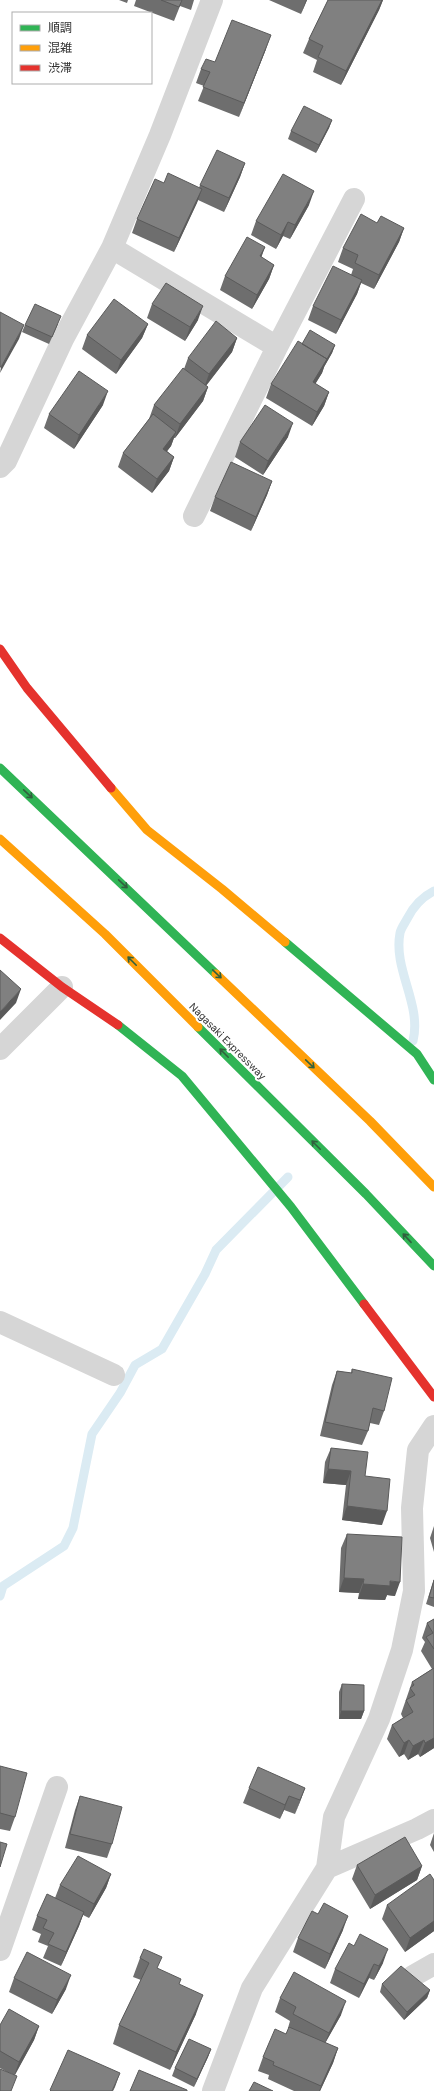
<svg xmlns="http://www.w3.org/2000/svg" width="434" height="2091" viewBox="0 0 434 2091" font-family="Inter,'Noto Sans JP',sans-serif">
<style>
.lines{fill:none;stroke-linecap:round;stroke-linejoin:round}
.stream{stroke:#dbebf3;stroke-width:9}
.street{stroke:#d6d6d6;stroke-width:22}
.fast{stroke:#30b455;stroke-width:9}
.slow{stroke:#ff9f0a;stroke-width:9}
.jam{stroke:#e5322d;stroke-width:9}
.wall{fill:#6e6e6e}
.shaded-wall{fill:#5a5a5a}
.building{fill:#808080;stroke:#5a5a5a}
.oneway{stroke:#31603e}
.labels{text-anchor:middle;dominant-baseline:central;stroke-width:4;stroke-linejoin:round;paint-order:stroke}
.street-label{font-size:10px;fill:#323232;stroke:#fff}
</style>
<rect width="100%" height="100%" fill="#fff"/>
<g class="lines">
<path class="stream" d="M413 1041C422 1004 393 970 400 933 401 928 405 923 407 919 413 907 422 897 434 891
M0 1596 3 1586 64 1546 73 1528 92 1434 120 1393 135 1365 162 1349 205 1274 216 1250 288 1177"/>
<path class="street" d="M112 248 277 347 194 516
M277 347 354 199
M0 467 6 461 63 339 112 248 160 135 212 0
M0 1049 62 987
M0 1322 114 1375
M327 1868 334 1817 379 1719 402 1650 414 1591 412 1508 418 1450 434 1426
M0 1950 57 1787
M413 1976 434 1964
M213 2091 252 1988 327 1868 417 1829 434 1820"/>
<path class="fast" d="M0 768 216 974
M285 942 417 1054 434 1080
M118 1025 182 1076 291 1207 364 1304
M198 1027 366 1194 434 1266"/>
<path class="slow" d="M111 788 147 830 222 889 285 942
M0 839 105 934 198 1027
M216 974 370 1121 434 1187"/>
<path class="jam" d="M0 649 27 688 111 788
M0 938 62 987 118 1025
M364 1304 434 1397"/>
</g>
<path class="wall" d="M119 0H128L127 3Z
M136 0H194L191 10 180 6 174 21 134 6Z
M269 0H307L301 14Z
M328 0H383L379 10 341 85 313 72 317 60 303 53 309 39Z
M266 49 239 117 198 101 204 86 196 83 201 69 215 62Z
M332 120 329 128 316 153 288 139 291 131Z
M245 163 240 177 224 212 198 200 174 252 132 233 137 219 164 183 199 188 200 185Z
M309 205 290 239 283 236 276 249 251 235 256 221Z
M377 223 404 228 399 242 374 289 361 283 357 294 336 334 308 320 313 306 351 275 353 269 338 262 343 248Z
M265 247 261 257 274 265 269 279 252 309 220 290 225 276Z
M152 304 198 320 185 341 147 318Z
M58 324 49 344 22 332 25 325Z
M148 324 142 338 116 374 82 349 87 335Z
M237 338 232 352 206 386 208 387 203 401 175 438H174L171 446 167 451 174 457 169 471 152 493 118 467 123 453 149 419 154 405 184 369 188 358Z
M302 344 335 345 332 353 324 367 322 373 315 384 329 392 324 406 312 426 266 398 271 384Z
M103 405 74 449 44 428 49 414Z
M288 437 263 475 235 457 240 442Z
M272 481 267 495 251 531 210 511 215 497Z
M352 1369 384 1411 379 1425 370 1423 368 1431 362 1445 320 1436 332 1385 337 1371 351 1373Z
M331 1448 365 1476 382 1525 342 1520 346 1485 323 1483 325 1462Z
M434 1526V1552L430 1538Z
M347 1534 395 1596 387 1595 385 1600 358 1599 359 1593 339 1592 341 1548Z
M434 1579V1607L426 1604Z
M434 1619V1748L420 1757 418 1754 408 1760 404 1754 399 1757 387 1739 392 1725 403 1718 401 1714 412 1682 432 1669 421 1651 425 1642 422 1638 427 1623Z
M342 1684 364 1711 361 1719H339V1692Z
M0 1766 15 1817 10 1831 0 1829Z
M249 1788H305L295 1814 284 1810 280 1819 243 1803Z
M80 1796 112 1844 107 1858 65 1848 75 1810Z
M434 1833V1852L430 1845Z
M357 1865 422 1866 417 1880 370 1909 352 1879Z
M111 1874 106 1888 89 1918 83 1915 79 1926 61 1966 43 1958 48 1946 38 1942 41 1934 32 1930 37 1916 55 1898 60 1885Z
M434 1880V1931L405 1952 382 1919 387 1905Z
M343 1930 325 1969 293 1952 298 1938Z
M144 1949 158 1969 179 1984 196 2014 170 2070 113 2044 119 2025 141 1980 133 1977 140 1958Z
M383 1963 374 1980 369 1978 359 1998 330 1983 335 1969Z
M14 1978 66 1989 52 2014 9 1992Z
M382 1984 430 1990 427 1998 404 2020 380 1992Z
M280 1998 341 2015 325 2043 338 2048 333 2063 320 2091H294L268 2079 269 2075 258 2071 263 2057 286 2034 289 2028H288L290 2021 275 2012Z
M0 2025 39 2026 34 2040 15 2075 7 2072 0 2068Z
M211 2049 208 2057 194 2087 172 2076 175 2068Z"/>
<path class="shaded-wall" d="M306 0H307L301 14Z
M382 0H383L379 10 341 85 346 71Z
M271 35 266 49 239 117 244 103Z
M332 120 329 128 316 153 319 145Z
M245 163 240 177 224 212 229 198Z
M202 189 197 203 174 252 179 238Z
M314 191 309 205 290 239 295 225Z
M288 222 283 236 276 249 281 235Z
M404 228 399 242 374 289 379 275Z
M265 247 260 261V256Z
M274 265 269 279 252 309 257 295Z
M362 280 357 294 336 334 341 320Z
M203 306 198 320 185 341 190 327Z
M148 324 142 338 116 374 121 360Z
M24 325 19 339 0 373 1 367Z
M237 338 232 352 204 388 209 374Z
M335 345 332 353 324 367 327 359Z
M327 359 322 373 308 396 313 382Z
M208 387 203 401 175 438 180 424Z
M108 391 103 405 74 449 79 435Z
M329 392 324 406 312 426 317 412Z
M293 423 288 437 263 475 268 461Z
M176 432 171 446 158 463 163 449Z
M174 457 169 471 152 493 157 479Z
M272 481 267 495 251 531 256 517Z
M21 989 16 1003 0 1020V1012Z
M328 1469 351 1471 346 1485 323 1483Z
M347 1506 387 1511 382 1525 342 1520Z
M344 1578 364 1579 359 1593 339 1592Z
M390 1581 400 1582 395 1596 387 1595 385 1600 358 1599 363 1584Z
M341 1711H364L361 1719H339Z
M434 1738V1748L420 1757 425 1743Z
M409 1740 404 1754 399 1757 404 1743Z
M424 1740 418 1754 408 1760 413 1746Z
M305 1788 300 1802 295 1814 300 1800Z
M289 1796 284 1810 280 1819 285 1805Z
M422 1866 417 1880 370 1909 375 1895Z
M111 1874 106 1888 89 1918 94 1904Z
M84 1912 79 1926 61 1966 66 1952Z
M348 1916 343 1930 325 1969 330 1954Z
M434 1921V1931L405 1952 410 1938Z
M388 1949 383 1963 374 1980 379 1966Z
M374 1964 369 1978 359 1998 364 1984Z
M71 1975 66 1989 52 2014 57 2000Z
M430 1990 427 1998 404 2020 407 2012Z
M203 1995 196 2014 170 2070 176 2052Z
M346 2001 341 2015 323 2047 329 2033Z
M39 2026 34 2040 14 2076 19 2062Z
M338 2048 333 2063 320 2091H319Z
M211 2049 208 2057 194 2087 197 2079Z
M120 2073 115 2087 113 2091H112Z"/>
<path class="building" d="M161 0H182L179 7Z
M328 0H382L346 71 318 57 323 46 309 39Z
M232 20 271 35 244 103 203 87 210 72 201 69 206 59 215 62Z
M304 106 332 120 319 145 291 131Z
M217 150 245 163 229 198 200 185Z
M168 173 202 189 179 238 137 219 155 179 164 183Z
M283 174 314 191 295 225 288 222 281 235 256 221Z
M361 214 377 223 381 216 404 228 379 275 355 263 358 255 343 248Z
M247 237 265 247 260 256 274 265 257 295 225 276Z
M333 266 362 280 341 320 313 306Z
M166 283 203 306 190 327 152 304Z
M114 299 148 324 121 360 87 335Z
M35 304 61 316 52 337 25 325Z
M0 312 24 325 1 367H0Z
M216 321 237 338 209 374 188 358Z
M310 330 335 345 327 359 302 344Z
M298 341 327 359 313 382 329 392 317 412 271 384Z
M183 368 208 387 180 424 154 405Z
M79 371 108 391 79 435 49 414Z
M265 405 293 423 268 461 240 442Z
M153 414 176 432 163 449 174 457 157 479 123 453Z
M231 462 272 481 256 517 215 497Z
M0 970 21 989 0 1012Z
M352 1369 392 1378 384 1411 373 1408 368 1431 325 1422 337 1371 352 1373Z
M331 1448 368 1452 365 1476 390 1479 387 1511 347 1506 351 1471 328 1469Z
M347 1534 402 1537 400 1582 390 1581V1586L363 1584 364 1579 344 1578Z
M434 1580V1598L429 1597Z
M434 1619V1649L426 1637 433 1633 427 1623Z
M434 1668V1738L425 1743 424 1740 413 1746 409 1740 404 1743 392 1725 413 1712 406 1700 415 1695 410 1688 414 1685 412 1682Z
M342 1684 364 1685V1711H341Z
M0 1766 27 1773 15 1817 0 1813Z
M258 1767 305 1788 300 1800 289 1796 285 1805 249 1788Z
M80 1796 122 1807 112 1844 70 1834Z
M405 1837 422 1866 375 1895 357 1865Z
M0 1842 7 1844 0 1867Z
M78 1856 111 1874 94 1904 60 1885Z
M430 1874 434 1880V1921L410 1938 387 1905Z
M47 1894 84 1912 66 1952 48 1944 54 1933 43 1928 47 1920 37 1916Z
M324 1903 348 1916 330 1954 298 1938 312 1911 318 1914Z
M360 1934 388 1949 379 1966 374 1964 364 1984 335 1969 349 1943 354 1946Z
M144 1949 162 1957 157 1968 181 1979 179 1984 203 1995 176 2052 119 2025 149 1963 140 1958Z
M27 1952 71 1975 57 2000 14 1978Z
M401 1966 430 1990 407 2012 382 1984Z
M294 1972 346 2001 329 2033 293 2014 296 2007 280 1998Z
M9 2009 39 2026 19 2062 0 2051V2025Z
M289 2027 338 2048 321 2086 273 2065 274 2062 263 2057 275 2029 286 2034Z
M189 2039 211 2049 197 2079 175 2068Z
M68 2050 120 2073 112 2091H51L50 2090Z
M0 2069 17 2076 11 2091H0Z
M139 2070 187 2090V2091H130Z
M254 2082 273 2091H249Z"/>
<defs><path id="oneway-shaft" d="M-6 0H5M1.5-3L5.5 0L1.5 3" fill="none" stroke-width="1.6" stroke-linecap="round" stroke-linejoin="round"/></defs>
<g class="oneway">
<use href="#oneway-shaft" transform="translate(28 794) rotate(43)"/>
<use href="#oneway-shaft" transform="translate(123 884) rotate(43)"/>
<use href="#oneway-shaft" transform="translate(132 961) rotate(-135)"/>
<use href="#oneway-shaft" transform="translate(217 974) rotate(44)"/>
<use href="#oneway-shaft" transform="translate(224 1053) rotate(-135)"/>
<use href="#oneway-shaft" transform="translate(310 1064) rotate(44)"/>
<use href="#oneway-shaft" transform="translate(316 1145) rotate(-135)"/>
<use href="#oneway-shaft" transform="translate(407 1238) rotate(-133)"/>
</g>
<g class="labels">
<g class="street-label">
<text transform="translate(228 1041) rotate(45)">Nagasaki Expressway</text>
</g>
</g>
<rect x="12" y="12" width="140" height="72" fill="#ffffff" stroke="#adadad"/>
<rect x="20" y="25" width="20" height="6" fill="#30b455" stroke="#adadad"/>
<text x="48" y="32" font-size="12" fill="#323232">順調</text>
<rect x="20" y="45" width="20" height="6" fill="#ff9f0a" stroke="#adadad"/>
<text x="48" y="52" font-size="12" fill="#323232">混雑</text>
<rect x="20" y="65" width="20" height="6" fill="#e5322d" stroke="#adadad"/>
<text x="48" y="72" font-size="12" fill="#323232">渋滞</text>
</svg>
